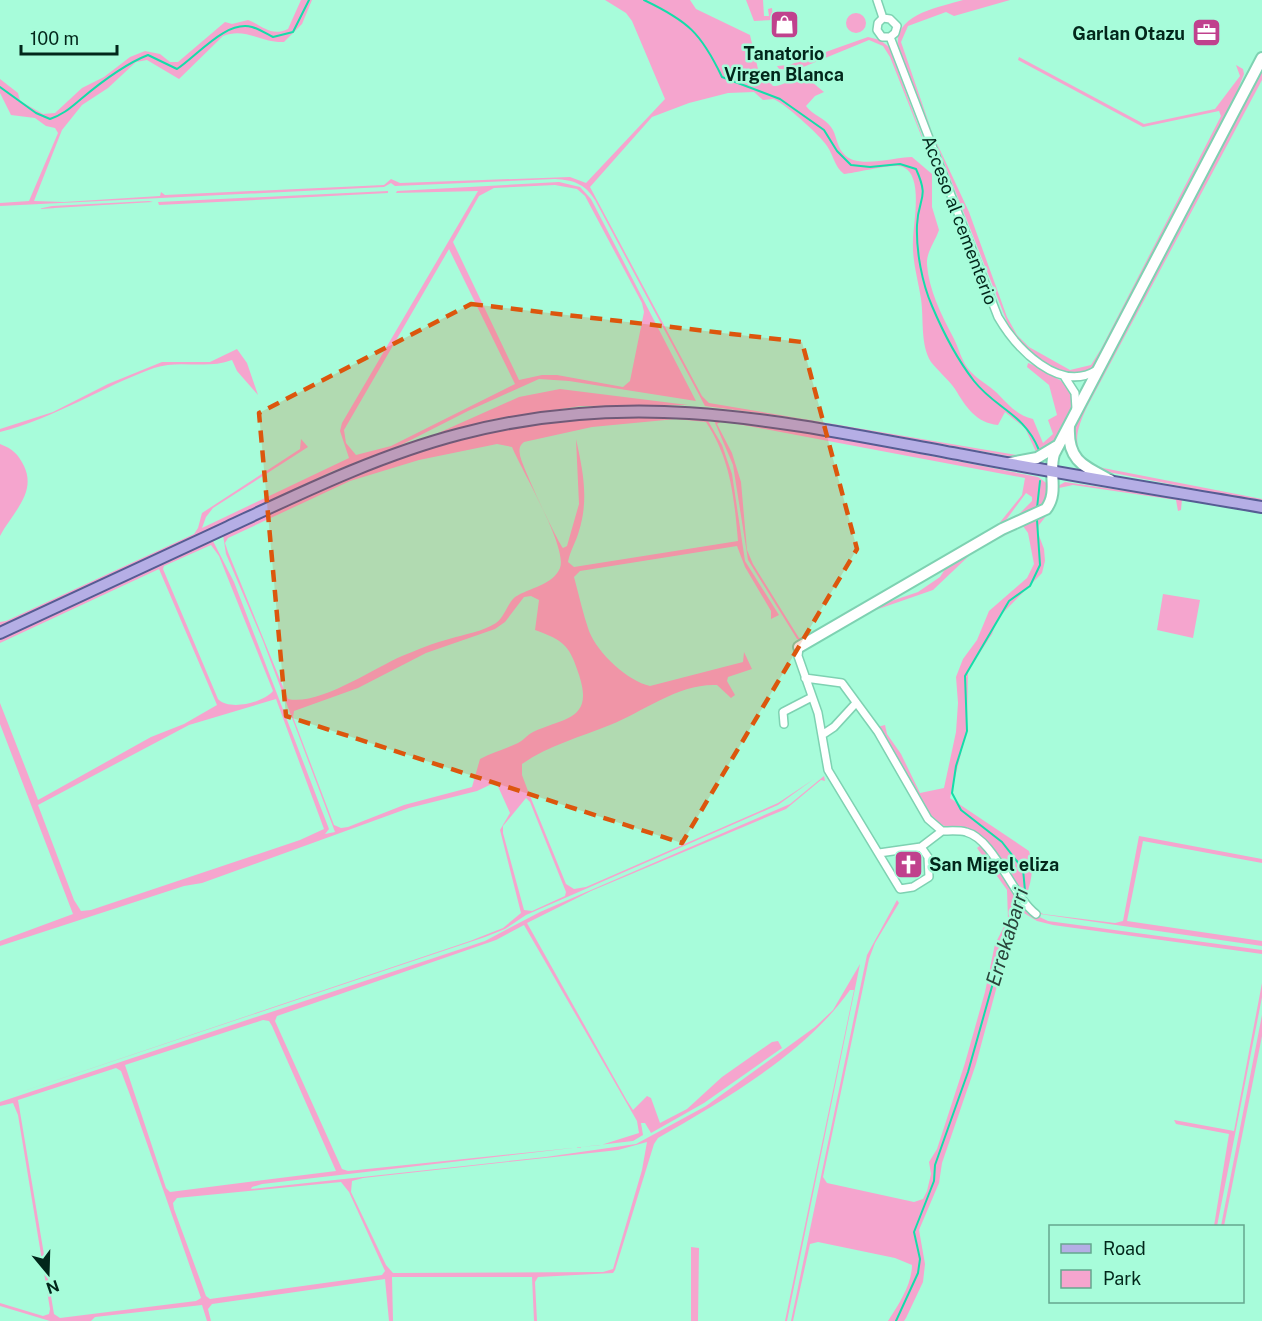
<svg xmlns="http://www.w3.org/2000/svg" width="1262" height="1321" viewBox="0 0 1262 1321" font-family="'Public Sans',sans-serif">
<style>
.green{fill:#f5a5ce;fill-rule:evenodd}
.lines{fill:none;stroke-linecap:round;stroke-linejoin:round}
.stream{stroke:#13dea9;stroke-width:2}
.street-casing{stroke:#7ed2b2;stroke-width:10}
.secondary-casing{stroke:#7ed2b2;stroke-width:14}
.primary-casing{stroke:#565c93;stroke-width:14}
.street{stroke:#fff;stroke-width:7}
.secondary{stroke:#fff;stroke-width:10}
.primary{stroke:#b5aee5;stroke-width:10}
.marked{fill:#dc560d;fill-opacity:0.2;stroke:#dc560d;stroke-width:4.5;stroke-dasharray:12 8;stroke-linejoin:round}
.labels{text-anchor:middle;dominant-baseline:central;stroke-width:5;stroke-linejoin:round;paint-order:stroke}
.poi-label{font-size:18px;font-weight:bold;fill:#02271b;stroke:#a7fcda;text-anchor:end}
.street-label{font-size:18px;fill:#02271b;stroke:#a7fcda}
.water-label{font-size:20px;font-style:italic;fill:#29443a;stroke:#a7fcda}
</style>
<rect width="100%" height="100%" fill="#a7fcda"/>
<path class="green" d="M301 0H312L302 24 284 42C262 43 245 27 223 36L179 79 147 60 136 62 108 88 82 105 62 130 34 201 64 202 160 196 161 192 165 195 384 185 391 179 400 183 570 177 586 183 665 99 632 21 626 13 605 0H690L696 9 750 35 758 69 773 86C800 85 786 58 824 92L815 96 806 106C812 115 825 118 831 127 837 135 836 145 843 153 856 170 893 157 912 157L932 174V207L939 230C935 242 926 252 927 265 929 290 941 314 952 335 959 347 961 362 971 372 978 380 989 385 997 393 1009 405 1015 414 1033 419L1043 443 1053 434 1048 420 1057 415 1049 385 1027 367 1028 363C1035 365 1042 370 1049 374 1074 387 1080 396 1066 422 1059 435 1050 446 1037 454L1025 428 1005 412 998 425C976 423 966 407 955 389 948 379 938 371 931 362 920 344 924 319 921 299 918 279 912 261 913 241 913 223 924 176 903 167 893 163 857 173 844 174 834 166 834 156 827 146 821 136 782 101 773 99 770 99 766 100 763 100L754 92 728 93 689 103 652 117 590 187 702 396 709 403 1023 456 1019 458 795 418 705 406 595 200C585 184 574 180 555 179L395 186 391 183 384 187 0 206V203L29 201 58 133 55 128 46 126 35 118 11 115 0 93V79L18 93 20 101 43 114 55 113 82 88 104 77 130 57 145 51 160 54 170 62H178L225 22 232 24 248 20C263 26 271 37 288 29Z
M746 0H763L764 16H769L768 9 772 8 773 20 754 21Z
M963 0H1010L954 16 946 12 908 26 901 42 933 135 969 212 1007 317 1017 335 1029 347 1070 370 1091 365 1101 349 1221 116 1219 111 1143 127 1018 60 1019 57 1144 124 1215 109 1240 76 1236 65 1243 69 1244 74 1231 107 1091 370C1086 371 1078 375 1073 374 1052 371 1023 348 1011 332L898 46C894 14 940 7 963 0Z
M846 23a10 10 0 1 1 20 0a10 10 0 1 1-20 0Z
M868 37 880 40 889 47 934 168 890 57 883 46 869 40 796 70 779 69 777 66 789 65Z
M1262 68V80L1087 407C1074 434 1069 456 1103 468L1262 499V502L1093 469C1079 456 1071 445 1074 425Z
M559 182 580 187 591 199 696 401 569 381 539 379 468 411 399 446 333 471 0 627V622L6 621 194 534 198 528 202 513 300 449 301 439 308 447 213 508 206 517 202 528 349 458 340 431 342 423 478 191 396 193 397 191ZM555 185 577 189 585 196 642 303 644 312 630 381 623 387 557 375H542L519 380 453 242 479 196 494 188ZM449 249 515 384 391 446 356 455 346 443 344 430Z
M388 191V193L159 205 158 202Z
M149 201 153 202 38 209 52 206Z
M237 349 247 363 258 395 237 371 232 360C206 370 180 359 154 368 101 387 56 418 0 432V429L53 412 108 384 162 362H210Z
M560 389 688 405 581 406 494 419 436 434 519 397Z
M649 416 707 419 722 445 732 474 745 561 779 615 771 619V611L745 567 737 546 580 571 574 577C579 595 583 614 589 631 598 654 628 681 650 686L743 662 744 652 752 669 728 677 727 681 735 695 731 698 717 685C680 683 644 711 610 725 581 737 549 745 522 764V775L528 791 566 884 574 889 586 887 778 803 814 779 778 805 526 915 505 929 485 937 0 1099 470 941 503 928 521 913 500 830 510 813 496 782 477 791 409 808 202 883 184 886 0 946V941L73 914 0 724V703L38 800 151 737 184 724 217 705 159 569 0 643V640L213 541 234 582 329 829 325 834 335 832 263 641 226 554 223 535C284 507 344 477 407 455 485 429 567 418 649 416ZM676 419 706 422C731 460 734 497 738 541L574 567 568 562C570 551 576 542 579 531 589 499 583 471 576 439L579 504 567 546 563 548C557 541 521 464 520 455 519 449 519 446 524 442L592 427ZM497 444 512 447C521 469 568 548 560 568 553 585 529 588 515 597 507 604 505 616 496 623 482 632 465 634 449 639 433 643 417 650 402 656 374 668 319 706 288 699L228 552 225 543 228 538 350 481 419 460ZM211 545 219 556 273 691C263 703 229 711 218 699L163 569 164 566ZM531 596 539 600 535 630C562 640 569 644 578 672 595 720 566 717 533 732 527 735 524 740 518 743 505 749 493 752 480 759L472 787 404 805 348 827 341 828 334 825 293 717 294 711 358 688 426 653 495 629 505 622 524 597ZM276 699 324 829 300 840 91 910 81 911 74 900 38 805 189 725ZM526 798 530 802 566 892 565 896 532 911 524 910 503 833V826Z
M713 418 797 430 1038 477 1049 485 1050 497 1042 508 1011 522 1032 501V497L1026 493 1006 520 993 531 802 642 797 639 748 560 733 465ZM722 421 1025 478 1022 495 997 526 932 567 849 610 806 637 799 638 753 564 747 550 741 482 732 453 717 424Z
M0 444C13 449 18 454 24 466 37 493 12 513 0 536Z
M1065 482 1182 499 1181 510 1178 511 1176 500 1073 485 1059 488 1053 507 1039 525 1038 533 1044 549 1045 561 1042 573 998 618 992 634 968 671 967 729 950 798 1029 851C1034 868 1032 880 1026 896L1033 908 1043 914 1115 923 1123 921 1139 836 1262 859V863L1143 841 1127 921 1262 941V946L1040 914 1030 907 979 834C954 823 946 835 925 811L877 727 885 725 887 734 901 754 920 793 944 788 956 732 958 703 956 677 963 659 977 640 989 611 1027 578 1034 564 1028 533 1023 526 973 552 933 590 864 614 871 608 918 592 940 577 949 563 981 543 1043 514 1058 486Z
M1163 594 1200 600 1193 638 1157 630Z
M824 776 825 781 821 780 786 809 591 891 527 923 626 1099 633 1110 647 1096 651 1098 660 1123 687 1109 722 1077 772 1042 778 1041 782 1048 704 1103 651 1133 645 1123H641L643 1135 633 1141 262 1184 252 1187 251 1189 546 1157 636 1144 706 1106 815 1027 833 1010 860 964 787 1321H785L854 990H850C805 1054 725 1099 658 1138L654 1144 615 1270 613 1273 538 1277 535 1282 537 1321H534L532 1277H392L393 1321H389L385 1279 212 1304 208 1309 211 1321H207L202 1305 95 1317 91 1321H50L0 1306V1303L43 1316 49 1314 50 1309 18 1115 13 1103 0 1106V1102L485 941 540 912 790 804ZM524 925 637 1121 639 1133 601 1145 348 1171 342 1169 275 1021 277 1016 496 940ZM263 1020 269 1021 272 1026 336 1171 170 1192 166 1188 125 1065ZM116 1068 121 1071 130 1095 201 1298 196 1301 60 1318 54 1314 18 1100ZM647 1142 642 1170 613 1269 603 1272 393 1273 386 1265 351 1192 352 1181 363 1178 618 1150ZM341 1182 349 1192 385 1271 382 1275 210 1299 206 1296 174 1209 173 1203 177 1198Z
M982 844C1002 871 1017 909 1048 921L1262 950V954L1053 925 1037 921 1019 910 1018 927 1008 945 976 1064 942 1163 939 1183 919 1230 925 1264 923 1282 906 1318 904 1321H888C899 1304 912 1284 912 1265L895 1258 818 1242 810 1244 793 1321H791L867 955 897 900 899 903 875 943 869 959 823 1177 827 1183 914 1202 923 1199 927 1191 931 1174 929 1162 937 1149 965 1063 985 992 995 944 1008 919 1007 890 977 848Z
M1262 983V997L1217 1226H1214L1229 1134 1176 1124 1174 1120 1234 1131Z
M1262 1015V1036L1224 1226H1221Z
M691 1247 699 1248 698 1321H691Z"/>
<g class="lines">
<path class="stream" d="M644 0C688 21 701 33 722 77L780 99 824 130 837 151 851 165 870 167 900 164 916 169C930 200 918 197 917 225 916 251 922 283 932 306 943 332 957 359 974 381 996 409 1024 413 1039 450
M0 87 36 113 50 119C64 114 70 108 81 99 100 83 125 64 148 55L177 69C198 55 226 20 252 27 259 29 267 34 273 37L293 32 309 0
M1037 508 1040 481
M896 1321 918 1273 920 1259 914 1232 934 1181 935 1165 968 1072 1005 940 1025 891 1023 869 1002 842 961 810 952 793 956 766 967 731 965 676 1009 601 1030 586 1040 565 1037 520"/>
<defs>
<path id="street" d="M877 0 883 18
M883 18 878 23 877 30 882 37H890
M883 18 890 19 897 26 895 33 890 37
M890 37 998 317C1016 348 1059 394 1097 370
M1064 376 1075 393 1076 409
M799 647 798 656 818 713 828 770 900 889 913 887 929 877 928 857 921 847 879 853
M805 678 842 683 878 732 928 819 942 831 921 847
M784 724 783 712 812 697
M822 735 834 727 856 703
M942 831C949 831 959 830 966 832 994 839 1013 897 1036 914"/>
<path id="secondary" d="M1069 426C1067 460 1083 466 1110 480
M1010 463 1037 458 1057 446
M799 647 1002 529 1046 509C1059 492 1048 473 1054 454L1262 58"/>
<path id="primary" d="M0 633C76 598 152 563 228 527 303 492 379 455 460 434 639 387 787 423 963 455 1062 474 1162 490 1262 507"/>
</defs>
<use href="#street" class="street-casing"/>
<use href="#secondary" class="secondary-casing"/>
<use href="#primary" class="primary-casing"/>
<use href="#street" class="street"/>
<use href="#secondary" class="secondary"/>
<use href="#primary" class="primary"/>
</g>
<path class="marked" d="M471 304 802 342 857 549 682 843 286 716 259 413Z"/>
<defs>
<symbol id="shop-square" viewBox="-11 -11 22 22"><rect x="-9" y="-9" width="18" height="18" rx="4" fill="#c0418d" stroke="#a7fcda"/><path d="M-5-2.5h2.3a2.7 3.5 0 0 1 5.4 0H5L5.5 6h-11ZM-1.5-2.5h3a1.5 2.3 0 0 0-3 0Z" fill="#fff"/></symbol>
<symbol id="office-square" viewBox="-11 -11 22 22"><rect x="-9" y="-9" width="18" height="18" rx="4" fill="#c0418d" stroke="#a7fcda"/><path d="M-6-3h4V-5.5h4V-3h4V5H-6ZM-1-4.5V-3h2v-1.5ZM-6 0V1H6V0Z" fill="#fff"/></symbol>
<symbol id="church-square" viewBox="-11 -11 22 22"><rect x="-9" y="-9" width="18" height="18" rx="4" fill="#c0418d" stroke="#a7fcda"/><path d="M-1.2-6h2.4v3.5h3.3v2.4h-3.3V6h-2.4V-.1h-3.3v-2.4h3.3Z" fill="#fff"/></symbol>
</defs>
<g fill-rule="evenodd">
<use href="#shop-square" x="768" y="8" width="33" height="33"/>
<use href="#office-square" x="1190" y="16" width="33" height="33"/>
<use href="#church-square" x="892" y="848" width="33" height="33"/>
</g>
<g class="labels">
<g class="poi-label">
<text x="1185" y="33">Garlan Otazu</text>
<text x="784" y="53" text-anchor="middle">Tanatorio<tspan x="784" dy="21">Virgen Blanca</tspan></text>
<text x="929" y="864" text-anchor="start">San Migel eliza</text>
</g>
<g class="street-label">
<text transform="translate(960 220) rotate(69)">Acceso al cementerio</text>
</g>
<g class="water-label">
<text transform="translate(1007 937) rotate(-73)">Errekabarri</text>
</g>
</g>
<rect x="1049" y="1225" width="195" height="78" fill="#a7fcda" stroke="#65a78e" stroke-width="1.5"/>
<rect x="1061" y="1244" width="30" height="9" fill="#b5aee5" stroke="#65a78e" stroke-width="1.5"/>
<text x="1103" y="1255" font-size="18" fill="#02271b">Road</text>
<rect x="1061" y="1270" width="30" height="18" fill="#f5a5ce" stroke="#65a78e" stroke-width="1.5"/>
<text x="1103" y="1285" font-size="18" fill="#02271b">Park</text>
<g transform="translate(48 1273) rotate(161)" stroke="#a7fcda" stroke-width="4.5" paint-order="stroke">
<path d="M0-4.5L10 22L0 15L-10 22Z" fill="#02271b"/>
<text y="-9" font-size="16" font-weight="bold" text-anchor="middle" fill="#02271b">N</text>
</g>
<path d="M21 45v9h96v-9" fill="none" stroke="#02271b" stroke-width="3"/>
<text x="30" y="45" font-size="18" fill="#02271b" stroke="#a7fcda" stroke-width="4.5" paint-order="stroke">100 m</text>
</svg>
